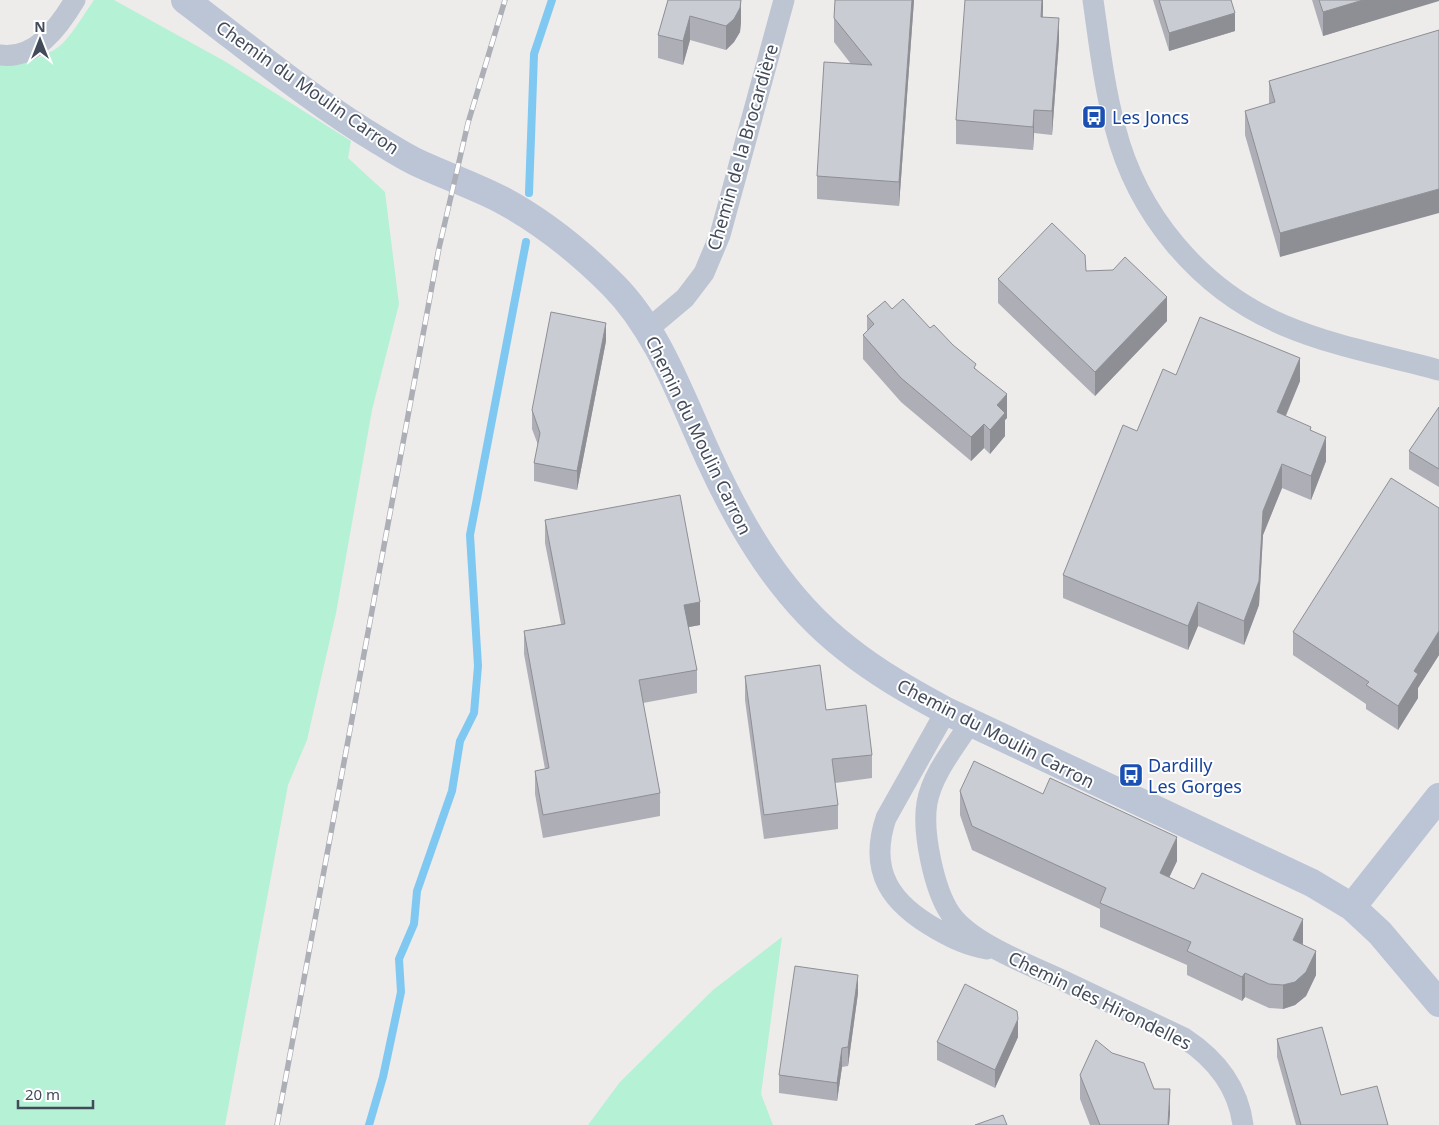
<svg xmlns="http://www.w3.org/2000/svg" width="1439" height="1125" viewBox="0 0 1439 1125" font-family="'Noto Sans',sans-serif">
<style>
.green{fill:#b5f1d5}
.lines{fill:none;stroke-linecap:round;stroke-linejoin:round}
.stream{stroke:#7fc8f1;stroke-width:8}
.street{stroke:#bdc5d2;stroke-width:21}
.secondary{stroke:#bcc5d6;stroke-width:28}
.rail-casing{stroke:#adafb6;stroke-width:5.5}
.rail{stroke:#fff;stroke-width:4;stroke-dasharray:11;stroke-linecap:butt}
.wall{fill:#aeafb6}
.shaded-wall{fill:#8d8f94}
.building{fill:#caccd4;stroke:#8d8f94}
.labels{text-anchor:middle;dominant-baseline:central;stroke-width:4;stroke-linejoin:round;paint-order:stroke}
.street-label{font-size:18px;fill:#434b5a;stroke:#fff}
.transit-label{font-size:18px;fill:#164399;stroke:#fff;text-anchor:start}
</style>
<rect width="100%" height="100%" fill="#eeebeb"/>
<path class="green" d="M94 0H114L226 62 351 141 348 158 385 192 399 304 372 410 336 613 307 740 288 785 225 1125H0V63C19 66 48 57 62 44 74 32 84 14 94 0Z
M782 937 761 1094 773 1125H588L620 1082 713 990Z"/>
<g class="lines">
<path class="stream" d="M529 193 534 54 552 0
M369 1125 383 1077 401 992 399 959 414 924 417 891 452 791 460 741 474 713 478 666 470 535 526 242"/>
<path class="street" d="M1093 0C1099 42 1104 86 1115 127 1137 214 1199 289 1283 325 1332 346 1387 356 1439 370
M0 55C35 60 59 27 75 0
M647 330 685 298 704 273 720 235 784 0
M946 711 886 818C868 872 891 904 938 930 956 940 967 945 987 949
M970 723C955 747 932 774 927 803 922 832 934 889 950 913 970 943 1032 966 1064 981 1104 1000 1144 1019 1184 1038 1216 1059 1238 1086 1243 1125"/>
<path class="secondary" d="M185 0C249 48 312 101 381 142 393 149 405 157 418 163 446 176 475 186 502 200 543 222 580 252 613 285 659 331 682 400 709 458 742 530 783 599 846 648 877 673 911 692 946 711L1312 883 1352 907 1380 933 1439 1003
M1352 907 1439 797"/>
<defs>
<path id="rail" d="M277 1125 439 248 468 123 505 0"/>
</defs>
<use href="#rail" class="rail-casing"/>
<use href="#rail" class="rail"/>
</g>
<path class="wall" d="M668 0 741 22 740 32 734 42 726 50 690 40 683 65 658 58V35Z
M914 0 899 206 817 199V176L851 64 834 42V18Z
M1043 0V17L1059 41 1052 135 1034 133 1033 150 956 144V120Z
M1153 0H1231L1235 31 1169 51Z
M1312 0H1439L1323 36Z
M1439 30 1280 257 1245 135V111L1269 104V81Z
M1086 271 1167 321 1095 396 998 303V279Z
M892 309 930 328 976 369 1007 418 1005 420V436L990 454 984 448 971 461 901 402 863 359V335L867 331V316Z
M606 341 577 490 534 481V463L538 445 532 429V410Z
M1176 375 1300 381 1286 416 1311 430 1326 461 1311 500 1282 488 1263 535 1259 605 1244 645 1198 626 1188 650 1063 598V575L1137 431Z
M1439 407V487L1409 469V451Z
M1439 508V655L1418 688V698L1398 730 1366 709V704L1293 655V632Z
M545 520 700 625 688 627 697 670V693L643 703 660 793V816L543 838 535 794V771L545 769 524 654V631L561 624 545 543Z
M745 676 826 710 872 755V778L835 783 838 805V829L764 839 745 700Z
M960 791 1177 861 1169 877 1303 943 1302 944 1316 975 1306 996 1295 1005 1283 1009 1269 1008 1245 997 1242 1001 1187 975V965L1100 927V909L972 850 960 815Z
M858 993 848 1066 842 1067 837 1101 779 1093V1075Z
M1018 1037 995 1088 937 1060V1042Z
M1277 1039 1341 1095 1388 1125H1296L1277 1057Z
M1080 1075 1154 1089 1170 1113 1169 1125H1090L1080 1099Z"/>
<path class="shaded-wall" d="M741 0V22L740 32 734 42 726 50V26Z
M912 0H914L899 206V182Z
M1042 0H1043V8L1041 40V17Z
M1363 0H1439V1L1323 36V12Z
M1235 13V31L1169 51V33Z
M690 16V40L683 65V41Z
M1059 18V41L1052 135V111Z
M1034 110V133L1033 150V127Z
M1439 189V213L1280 257V233Z
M1167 297V321L1095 396V372Z
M606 323V341L577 490V471Z
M1300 358V381L1277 436V412Z
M1007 394V418L1005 420V436L990 454V430L997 405Z
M984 424V448L971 461V437Z
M1326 437V461L1311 500V476Z
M1282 464V488L1263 535 1259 605 1244 645V621L1263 511Z
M700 602V625L684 628V605Z
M1198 602V626L1188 650V626Z
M1439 631V655L1418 688V698L1398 730V706L1414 671Z
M1177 837V861L1160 897V873Z
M1303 919V943L1293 964V940Z
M1316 951V975L1306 996 1295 1005 1283 1009V985Z
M1245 973V997L1242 1001V977Z
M858 975V993L848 1066V1047Z
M1018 1019V1037L995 1088V1070Z
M842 1048V1067L837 1101V1083Z
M1170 1089V1113L1169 1125H1168Z"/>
<path class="building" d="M668 0H741L740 8 734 19 726 26 690 16 683 41 658 35Z
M835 0H912L899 182 817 176 824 62 872 65 834 18Z
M965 0H1042L1041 17 1059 18 1052 111 1034 110 1033 127 956 120Z
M1159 0H1231L1235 13 1169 33Z
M1319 0H1363L1323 12Z
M1439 30V189L1280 233 1245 111 1275 102 1269 81Z
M1052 223 1085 255 1086 271 1113 270 1125 257 1167 297 1095 372 998 279Z
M903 299 930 328 934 325 953 345 976 364 974 368 1007 394 997 405 1005 413 990 430 984 424 971 437 901 378 863 335 874 324 867 316 885 301 892 309Z
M551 312 606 323 577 471 534 463 540 433 532 410Z
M1200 317 1300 358 1277 412 1311 427 1310 430 1326 437 1311 476 1282 464 1263 511 1259 581 1244 621 1198 602 1188 626 1063 575 1123 425 1137 431 1163 369 1176 375Z
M1439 407V469L1409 451Z
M1391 478 1439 508V631L1414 671 1418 674 1398 706 1366 685 1369 682 1293 632Z
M680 495 700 602 684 605 697 670 639 680 660 793 543 815 535 771 549 768 524 631 565 624 545 520Z
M820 665 826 710 866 705 872 755 832 759 838 805 764 815 745 676Z
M974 761 1043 794 1050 778 1177 837 1160 873 1194 889 1202 873 1303 919 1293 940 1316 951 1306 972 1295 982 1283 985 1269 984 1245 973 1242 977 1187 951 1191 942 1100 903 1106 888 972 826 960 791Z
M795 966 858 975 848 1047 842 1048 837 1083 779 1075Z
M965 984 1017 1011 1018 1019 995 1070 937 1042Z
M1322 1027 1341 1095 1377 1086 1388 1125H1301L1277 1039Z
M1096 1040 1112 1053 1144 1063 1154 1089H1170L1168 1124 1169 1125H1100L1080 1075Z
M1003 1115 1007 1125H975Z"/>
<defs>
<symbol id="bus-square" viewBox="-11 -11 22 22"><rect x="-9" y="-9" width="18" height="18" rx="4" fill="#1a4fb4" stroke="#fff"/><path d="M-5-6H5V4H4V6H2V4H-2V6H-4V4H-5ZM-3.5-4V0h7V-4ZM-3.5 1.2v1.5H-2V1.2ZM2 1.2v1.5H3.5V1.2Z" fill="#fff"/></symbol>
</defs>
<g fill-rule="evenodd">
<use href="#bus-square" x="1080" y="103" width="28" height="28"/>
<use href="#bus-square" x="1117" y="761" width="28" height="28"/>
</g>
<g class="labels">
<g class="street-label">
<text transform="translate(308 87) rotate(35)">Chemin du Moulin Carron</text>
<text transform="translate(742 147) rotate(-74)">Chemin de la Brocardière</text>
<text transform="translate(699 435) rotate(64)">Chemin du Moulin Carron</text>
<text transform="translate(996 733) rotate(27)">Chemin du Moulin Carron</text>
<text transform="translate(1100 1000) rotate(26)">Chemin des Hirondelles</text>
</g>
<g class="transit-label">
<text x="1112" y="117">Les Joncs</text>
<text x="1148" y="765">Dardilly<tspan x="1148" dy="21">Les Gorges</tspan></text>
</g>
</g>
<g transform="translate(40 40)" stroke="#ffffff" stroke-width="4" paint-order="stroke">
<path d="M0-4L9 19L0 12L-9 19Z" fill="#434b5a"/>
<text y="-8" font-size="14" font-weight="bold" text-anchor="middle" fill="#434b5a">N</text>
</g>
<path d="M18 1100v8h75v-8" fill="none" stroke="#434b5a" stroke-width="2.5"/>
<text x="25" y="1100" font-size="15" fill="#434b5a" stroke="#ffffff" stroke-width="4" paint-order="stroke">20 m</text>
</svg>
